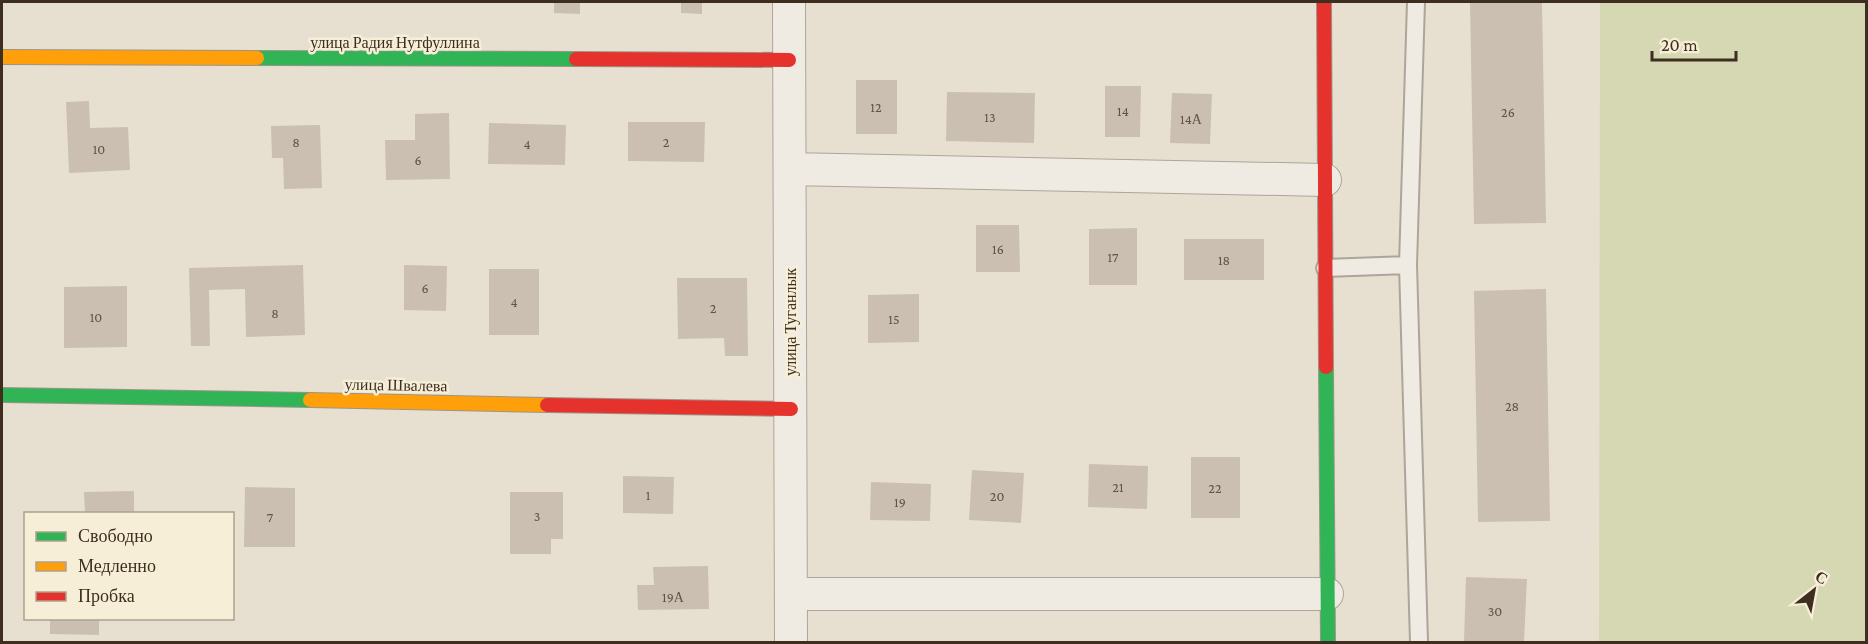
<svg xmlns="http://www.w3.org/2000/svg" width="1868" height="644" viewBox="0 0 1868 644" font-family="'Crimson Pro',serif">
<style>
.green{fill:#d6d7b3}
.building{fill:#cbbfb2}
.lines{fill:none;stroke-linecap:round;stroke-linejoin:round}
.lane-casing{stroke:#ada599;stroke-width:20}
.street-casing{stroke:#ada599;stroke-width:34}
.fast-casing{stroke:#9c958a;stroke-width:16}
.slow-casing{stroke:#9c958a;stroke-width:16}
.jam-casing{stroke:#9c958a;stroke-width:16}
.lane{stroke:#efebe3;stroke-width:16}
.street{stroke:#efebe3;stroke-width:32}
.fast{stroke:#30b455;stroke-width:14}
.slow{stroke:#ff9f0a;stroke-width:14}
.jam{stroke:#e5322d;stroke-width:14}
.labels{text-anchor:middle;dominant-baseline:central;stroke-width:5;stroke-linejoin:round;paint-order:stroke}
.number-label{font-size:14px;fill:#605244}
.street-label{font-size:16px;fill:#3d2e20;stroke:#f7eed8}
</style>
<rect width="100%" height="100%" fill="#e7e0d1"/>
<path class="green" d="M1600 2H1866V642H1599Z"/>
<path class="building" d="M554 2H580V14L554 13Z
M681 2H702V14L681 13Z
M1470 2H1542L1546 223 1474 224Z
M856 80H897V134H856Z
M1105 86H1141L1140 137H1105Z
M947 92 1035 93 1034 143 946 141Z
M1172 93 1212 94 1210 144 1170 143Z
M89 101 90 128 128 127 130 170 69 173 66 102Z
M449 113 450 179 386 180 385 140H415V114Z
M628 122H705L704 162 628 161Z
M489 123 566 125 565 165 488 164Z
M320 125 322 188 284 189 283 158H272L271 126Z
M976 225H1019L1020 272H976Z
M1137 228V285H1089V229Z
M1184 239H1264V280H1184Z
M303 265 305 335 246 337 245 289 209 290 210 346H191L189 268Z
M404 265 447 266 446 311 404 310Z
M489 269H539V335H489Z
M677 278H747L748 356H725L724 338 678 339Z
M127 286V347L64 348V287Z
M1546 289 1550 521 1478 522 1474 291Z
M919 294V342L868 343V295Z
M1191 457H1240V518H1191Z
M1089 464 1148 466 1147 509 1088 507Z
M972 470 1024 473 1021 523 969 520Z
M623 476 674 477 673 514 623 513Z
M871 482 931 484 930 521 870 520Z
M245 487 295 488V547H244Z
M134 491V514H85L84 492Z
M510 492H563V539H551V554H510Z
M708 566 709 609 638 610 637 585H654L653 567Z
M1466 577 1527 579 1524 642H1464Z
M50 618H99V635L50 634Z"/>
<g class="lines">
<defs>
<path id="lane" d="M1416 2 1408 265 1419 642
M1325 268 1408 265"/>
<path id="street" d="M789 2 791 642
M790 169 1325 180
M791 594H1327"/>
<path id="fast" d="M257 58 576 59
M1326 367 1328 642
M2 395 310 400"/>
<path id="slow" d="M2 57 257 58
M310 400 547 405"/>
<path id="jam" d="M1324 2 1326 367
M576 59 789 60
M547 405 791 409"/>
</defs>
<use href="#lane" class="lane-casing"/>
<use href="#street" class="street-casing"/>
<use href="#fast" class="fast-casing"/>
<use href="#slow" class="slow-casing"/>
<use href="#jam" class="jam-casing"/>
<use href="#lane" class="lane"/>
<use href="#street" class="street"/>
<use href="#fast" class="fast"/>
<use href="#slow" class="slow"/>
<use href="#jam" class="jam"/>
</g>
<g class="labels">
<g class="number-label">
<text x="876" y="107">12</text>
<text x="1123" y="111">14</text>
<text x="1508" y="112">26</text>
<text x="990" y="117">13</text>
<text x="1191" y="119">14А</text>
<text x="296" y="142">8</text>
<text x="666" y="142">2</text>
<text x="527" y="144">4</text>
<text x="99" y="149">10</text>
<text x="418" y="160">6</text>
<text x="998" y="249">16</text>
<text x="1113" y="257">17</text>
<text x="1224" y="260">18</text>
<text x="425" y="288">6</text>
<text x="514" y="302">4</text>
<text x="713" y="308">2</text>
<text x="275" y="313">8</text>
<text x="96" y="317">10</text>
<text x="894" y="319">15</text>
<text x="1512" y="406">28</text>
<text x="1118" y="487">21</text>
<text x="1215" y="488">22</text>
<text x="648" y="495">1</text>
<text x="997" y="496">20</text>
<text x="900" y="502">19</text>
<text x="537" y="516">3</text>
<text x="270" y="517">7</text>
<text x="673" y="597">19А</text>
<text x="1495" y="611">30</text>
</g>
<g class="street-label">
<text x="395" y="42">улица Радия Нутфуллина</text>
<text transform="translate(790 322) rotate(-90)">улица Туганлык</text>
<text transform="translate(396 385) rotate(1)">улица Швалева</text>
</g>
</g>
<rect width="1868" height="644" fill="none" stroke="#3d2e20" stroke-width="6"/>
<rect x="24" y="512" width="210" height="108" fill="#f7eed8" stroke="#ada18e" stroke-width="1.5"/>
<rect x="36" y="532" width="30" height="9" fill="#30b455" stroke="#ada18e" stroke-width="1.5"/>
<text x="78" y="542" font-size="18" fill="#3d2e20">Свободно</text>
<rect x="36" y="562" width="30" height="9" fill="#ff9f0a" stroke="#ada18e" stroke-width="1.5"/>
<text x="78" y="572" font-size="18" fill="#3d2e20">Медленно</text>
<rect x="36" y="592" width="30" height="9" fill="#e5322d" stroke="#ada18e" stroke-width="1.5"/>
<text x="78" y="602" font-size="18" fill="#3d2e20">Пробка</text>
<g transform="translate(1814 590) rotate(31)" stroke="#f7eed8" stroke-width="4.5" paint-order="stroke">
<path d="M0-4.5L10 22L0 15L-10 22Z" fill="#3d2e20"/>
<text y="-9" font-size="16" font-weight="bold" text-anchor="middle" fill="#3d2e20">С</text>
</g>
<path d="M1652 51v9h84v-9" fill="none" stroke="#3d2e20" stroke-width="3"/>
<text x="1661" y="51" font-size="18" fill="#3d2e20" stroke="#f7eed8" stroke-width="4.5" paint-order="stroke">20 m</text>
</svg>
